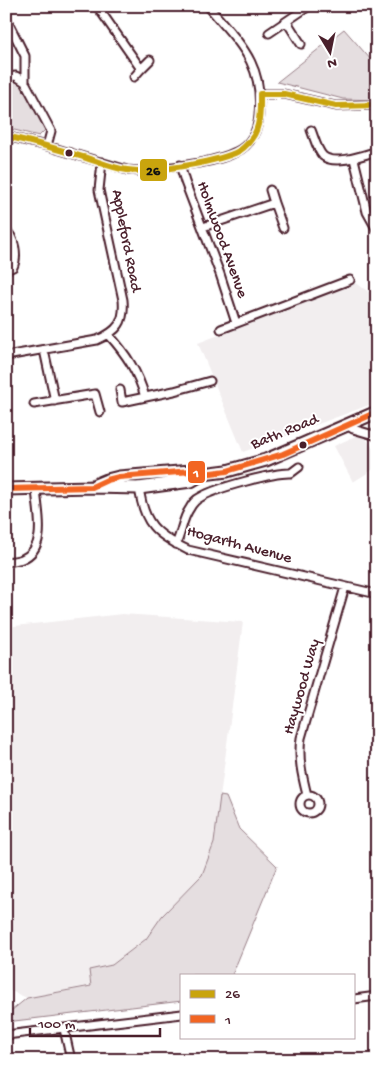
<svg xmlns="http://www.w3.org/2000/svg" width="383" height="1066" viewBox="0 0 383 1066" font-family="'Gochi Hand',sans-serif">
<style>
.built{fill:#f2eeef}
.green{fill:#e5dee0;stroke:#987e86}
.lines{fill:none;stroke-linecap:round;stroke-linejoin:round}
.street-casing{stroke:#4a1f2b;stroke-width:11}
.primary-casing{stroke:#4a1f2b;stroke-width:15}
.street{stroke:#fff;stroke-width:7}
.primary{stroke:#fff;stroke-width:11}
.bus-1-casing{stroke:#fff;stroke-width:10}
.bus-2-casing{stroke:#fff;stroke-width:10}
.bus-1{stroke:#c9a40d;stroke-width:6}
.bus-2{stroke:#f26522;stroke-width:6}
.bus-dot{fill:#4a1f2b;stroke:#fff;stroke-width:2}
.labels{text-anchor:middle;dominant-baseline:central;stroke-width:4;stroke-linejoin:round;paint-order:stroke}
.street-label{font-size:16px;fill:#4a1f2b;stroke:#fff}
.line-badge{stroke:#fff;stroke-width:2}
.badge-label{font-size:14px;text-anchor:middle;font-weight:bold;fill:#fff}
.pale-badge-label{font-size:14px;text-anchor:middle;font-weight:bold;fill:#111}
</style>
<rect width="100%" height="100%" fill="#fff"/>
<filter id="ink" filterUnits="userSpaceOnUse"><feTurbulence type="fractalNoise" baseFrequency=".02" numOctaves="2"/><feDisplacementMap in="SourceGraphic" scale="10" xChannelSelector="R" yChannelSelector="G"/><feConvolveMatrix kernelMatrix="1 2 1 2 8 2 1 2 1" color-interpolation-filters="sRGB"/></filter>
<g filter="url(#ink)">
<path class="built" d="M355 283 377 297V402L243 452 198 343Z
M362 433 377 454V467L353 482 334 446Z
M122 614 243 622 214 843 202 875 162 916 146 939 112 965 89 970 91 985 27 998 6 989V627Z"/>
<path class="green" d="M344 29 372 61 377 58V100L343 99 277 82Z
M12 80 21 85 46 129 39 136 6 128V83Z
M220 796 226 797 239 829 277 866 232 975H182V1001L6 1022V1015L27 998 91 986 89 970 112 965 146 939 162 916 202 875 214 843Z"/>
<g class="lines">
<defs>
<path id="street" d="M97 6 141 69 134 77
M6 18 25 56V82
M287 22 301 44
M269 33 309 6
M141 69 150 60
M6 77 16 76 25 82 51 131 47 146
M260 94H284L336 106 377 105
M311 130C314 137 317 150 323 156 335 166 364 155 377 151
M6 136 47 146 127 170 140 171C167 167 213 164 236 152 251 145 258 130 259 115 264 63 239 43 208 6
M354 159 367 212 377 230
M180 165 185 182 220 274 236 323
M270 190 274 203
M203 227 274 203 283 228
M6 231C15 237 18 257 13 267L6 270
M221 329 350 280
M109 335C126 354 138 372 145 397
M44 350 55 401
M6 356 97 340C118 331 125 322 123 300L99 190 102 162
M120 390 122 402 174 391 210 381
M34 404 95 394 100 412
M347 425 353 429 377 436
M139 486C143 523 155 534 188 550L377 594
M176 544C182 532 182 519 190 508 192 504 197 499 201 497 216 488 275 472 291 473L299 467
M6 562C11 561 17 561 22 559 49 548 37 511 36 488
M300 804a9 9 0 1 1 18 0a9 9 0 1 1-18 0Z
M307 795C302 775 298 758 301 738L345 587
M354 999 377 996
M64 1029 71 1060
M6 1035 182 1014"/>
<path id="primary" d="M95 485 107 480 119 477 191 471 203 474
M6 489 92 487 139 488 191 481 203 474 227 471 266 460 377 412"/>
</defs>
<use href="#street" class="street-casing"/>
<use href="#primary" class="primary-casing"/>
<use href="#street" class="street"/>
<use href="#primary" class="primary"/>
<defs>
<path id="bus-1" d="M260 94H284L336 106 377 105
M6 136C32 142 58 149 83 157 97 161 112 168 127 170 149 174 214 162 235 153 242 150 248 144 252 138 261 126 260 108 260 94"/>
<path id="bus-2" d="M6 489 92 487 107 480 119 477 191 471 203 474 227 471 283 454 377 412"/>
</defs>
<use href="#bus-1" class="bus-1-casing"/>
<use href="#bus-2" class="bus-2-casing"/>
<use href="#bus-1" class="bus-1"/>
<use href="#bus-2" class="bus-2"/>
</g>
</g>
<g class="bus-dot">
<circle cx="69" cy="153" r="4.5"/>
<circle cx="303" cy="445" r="4.5"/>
</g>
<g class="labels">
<g class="street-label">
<text transform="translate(221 240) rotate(70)">Holmwood Avenue</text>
<text transform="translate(125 241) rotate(79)">Appleford Road</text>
<text transform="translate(285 433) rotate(-22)">Bath Road</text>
<text transform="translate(239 546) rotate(15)">Hogarth Avenue</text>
<text transform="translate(303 687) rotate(-74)">Haywood Way</text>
</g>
</g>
<g class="line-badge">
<rect x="139" y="158" width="29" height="24" rx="5" fill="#c9a40d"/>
<rect x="187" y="460" width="19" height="24" rx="5" fill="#f26522"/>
</g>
<g class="badge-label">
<text x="196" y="477">1</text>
</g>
<g class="pale-badge-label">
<text x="153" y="175">26</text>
</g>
<rect width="383" height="1066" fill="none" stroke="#fff" stroke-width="25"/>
<rect x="12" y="12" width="358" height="1041" fill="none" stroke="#4a1f2b" stroke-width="2" filter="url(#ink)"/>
<rect x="180" y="974" width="175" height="65" fill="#ffffff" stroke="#b7a5aa"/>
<rect x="190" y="990" width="25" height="8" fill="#c9a40d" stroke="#b7a5aa"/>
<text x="225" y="998" font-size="15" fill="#4a1f2b">26</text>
<rect x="190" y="1015" width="25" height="8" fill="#f26522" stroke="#b7a5aa"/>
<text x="225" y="1024" font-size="15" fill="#4a1f2b">1</text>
<g transform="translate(330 52) rotate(170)" stroke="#ffffff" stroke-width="4" paint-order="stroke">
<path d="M0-4L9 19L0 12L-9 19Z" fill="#4a1f2b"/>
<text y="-8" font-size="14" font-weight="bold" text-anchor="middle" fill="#4a1f2b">N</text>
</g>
<path d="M30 1028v8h130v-8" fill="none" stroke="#4a1f2b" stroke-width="2.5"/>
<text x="38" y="1028" font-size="15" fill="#4a1f2b" stroke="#ffffff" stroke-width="4" paint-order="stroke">100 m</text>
</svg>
